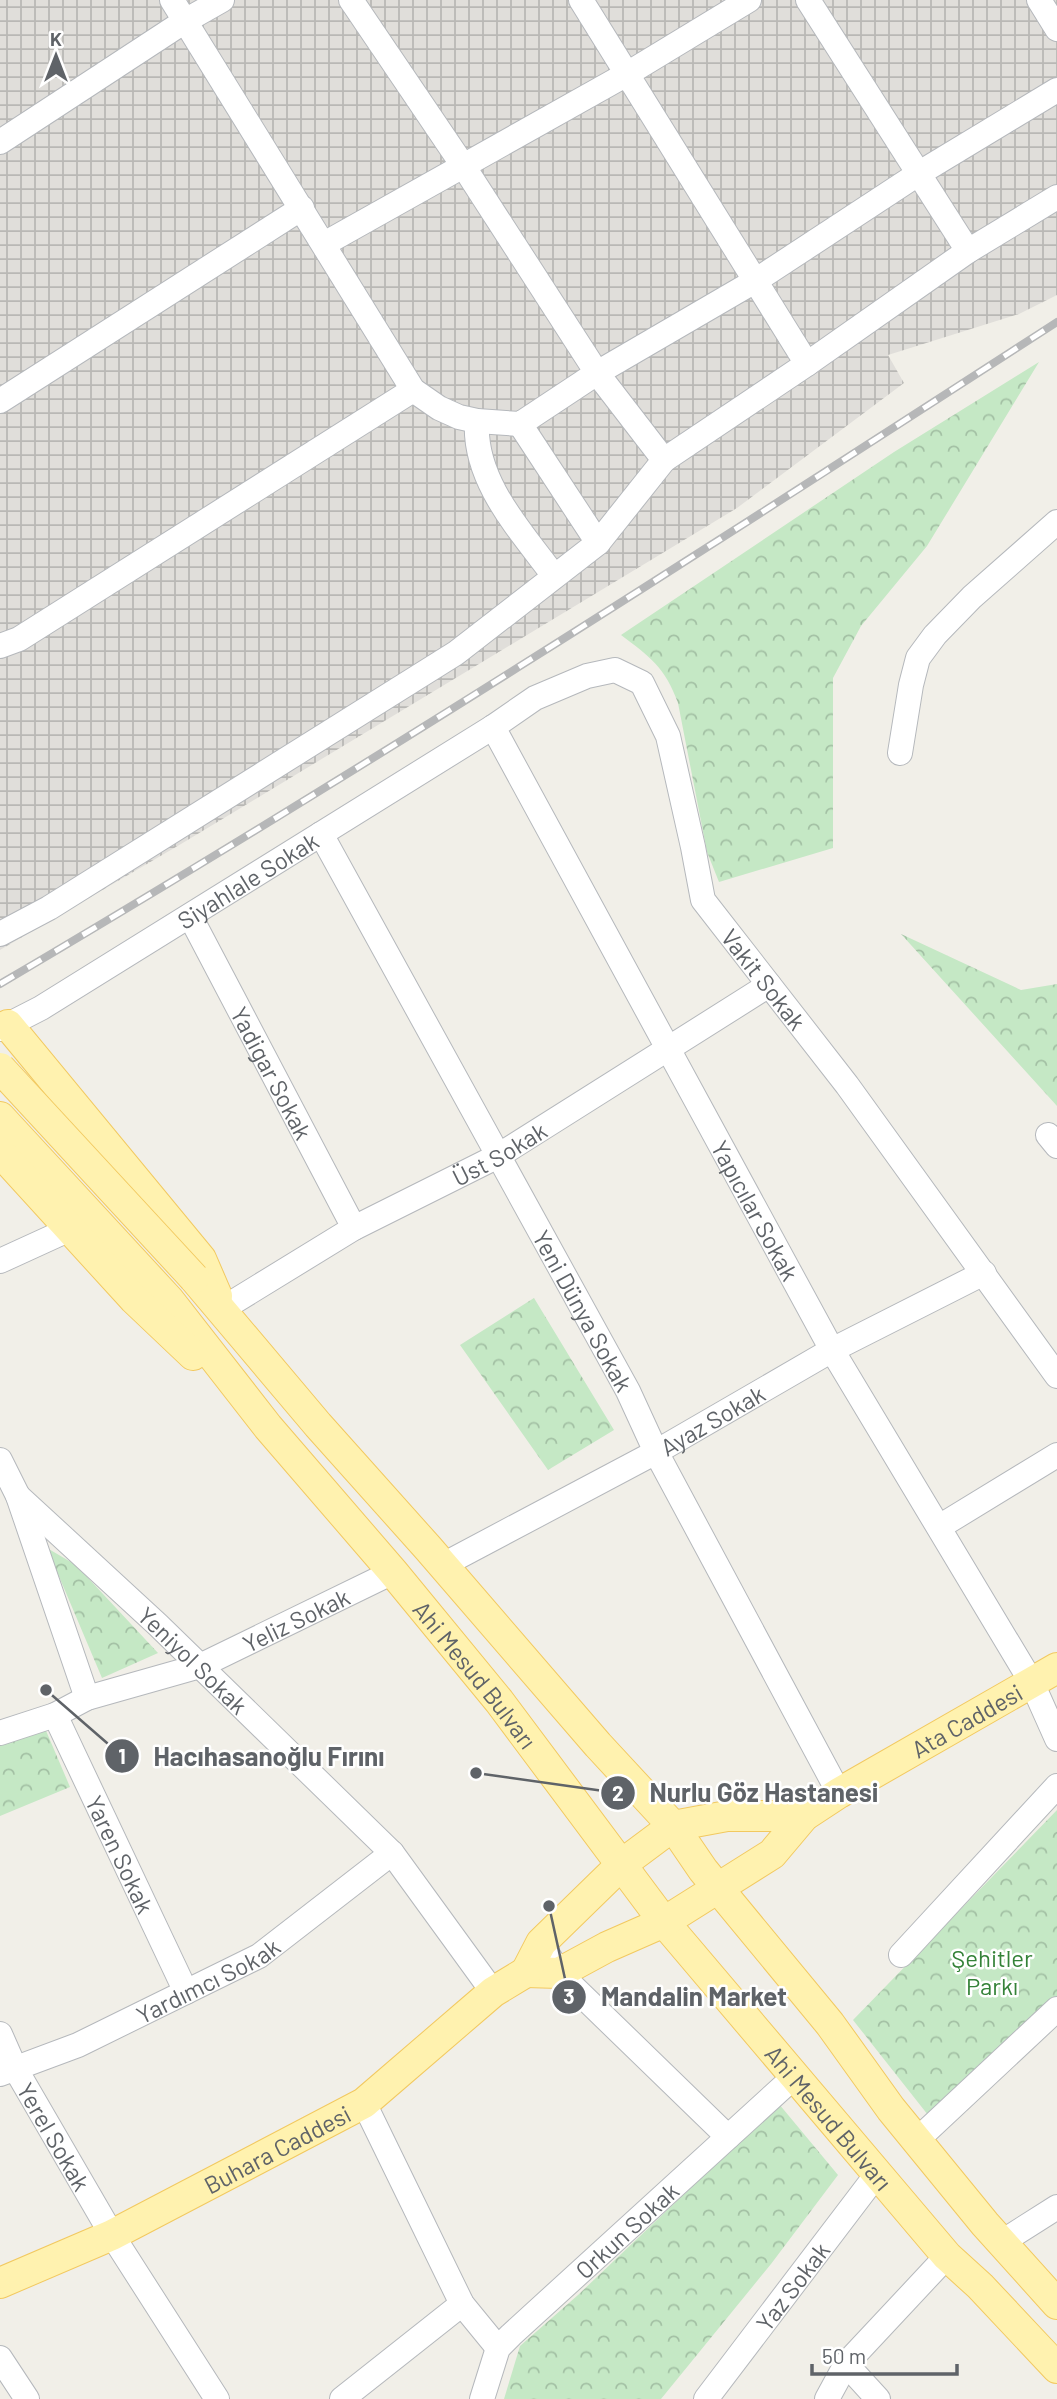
<svg xmlns="http://www.w3.org/2000/svg" width="1057" height="2399" viewBox="0 0 1057 2399" font-family="Barlow,sans-serif">
<style>
.industrial{fill:url(#industrial-grid)}
.park{fill:url(#park-crowns)}
.lines{fill:none;stroke-linecap:round;stroke-linejoin:round}
.minor-casing{stroke:#b5b8bc;stroke-width:26}
.major-casing{stroke:#f2c960;stroke-width:32}
.minor{stroke:#fff;stroke-width:24}
.major{stroke:#fff2af;stroke-width:30}
.rail-casing{stroke:#b6b7b8;stroke-width:8}
.rail{stroke:#fff;stroke-width:5;stroke-dasharray:16;stroke-linecap:butt}
.major-bridge-casing{stroke:#f2c960;stroke-width:32;stroke-linecap:butt}
.major-bridge{stroke:#fff2af;stroke-width:30}
.labels{text-anchor:middle;dominant-baseline:central;stroke-width:5;stroke-linejoin:round;paint-order:stroke}
.street-label{font-size:24px;fill:#5f6368;stroke:#fff}
.park-label{font-size:24px;fill:#348238;stroke:#fff}
.leader{fill:none;stroke:#5f6368;stroke-width:2.5}
.callout-dot{fill:#5f6368;stroke:#fff;stroke-width:2.5}
.mark-label{font-size:21px;text-anchor:middle;font-weight:bold;fill:#fff}
.callout-label{font-size:26px;text-anchor:middle;font-weight:bold;fill:#5f6368;stroke:#fff;stroke-width:5;stroke-linejoin:round;paint-order:stroke}
</style>
<defs>
<pattern id="industrial-grid" width="8" height="8" patternUnits="userSpaceOnUse" patternTransform="scale(1.75)"><rect width="8" height="8" fill="#e0deda"/><path d="M0 4h8M4 0v8" fill="none" stroke="#b9b8b5"/></pattern>
<pattern id="park-crowns" width="20" height="18" patternUnits="userSpaceOnUse" patternTransform="scale(1.75)"><rect width="20" height="18" fill="#c5e8c5"/><path d="M2 6a3 3 0 1 1 6 0M12 15a3 3 0 1 1 6 0" fill="none" stroke="#a3c0a4"/></pattern>
</defs>
<rect width="100%" height="100%" fill="#f1efe8"/>
<path class="industrial" d="M0 0H1057V295L1019 314 888 355 904 383 737 508 181 844 0 950Z"/>
<path class="park" d="M1039 362 927 546 861 626 833 678V848L719 882 707 852 678 703C665 667 650 657 621 635L894 452Z
M901 934 1021 990 1057 984V1106Z
M534 1298 614 1430 548 1470 460 1345Z
M47 1548 76 1565 158 1653 102 1678Z
M44 1726 70 1787 0 1816V1745Z
M1057 1810V1998L928 2115 853 2020Z
M779 2104 838 2175 771 2264 661 2399H504L520 2346 578 2295Z"/>
<g class="lines">
<defs>
<g id="minor">
<path d="M172 0 413 390 439 408 459 417 477 421 520 424 597 373 755 281 918 174 1057 90"/>
<path d="M351 0 464 167 597 373 664 460"/>
<path d="M581 0 807 364"/>
<path d="M808 0 968 251"/>
<path d="M1039 0 1057 29"/>
<path d="M0 142 185 21 222 0"/>
<path d="M324 244 627 74 749 0"/>
<path d="M0 401 302 208"/>
<path d="M477 421C473 481 521 531 554 576"/>
<path d="M520 424 598 543"/>
<path d="M0 646 19 639 413 390"/>
<path id="s1" d="M493 727 832 1350 1032 1683 1057 1739"/>
<path d="M900 753 911 685 918 658 935 635 972 597 1057 522"/>
<path id="s2" d="M321 834 628 1391 656 1452 839 1793"/>
<path id="s3" d="M190 916 354 1228"/>
<path d="M0 934 49 908 456 653 598 543 664 460 807 364 968 251 1057 197"/>
<path id="s4" d="M0 1029 41 1008 493 727 535 698 587 676 615 670 642 683 668 736 693 847 703 900 847 1085 1057 1376"/>
<path d="M1048 1135 1057 1146"/>
<path d="M0 1261 70 1229"/>
<path id="s5" d="M222 1309 354 1228 498 1156 769 985"/>
<path d="M0 1460 18 1496 87 1698"/>
<path id="s6" d="M18 1496 158 1625 392 1853 493 1992"/>
<path d="M939 1527 1057 1455"/>
<path id="s7" d="M443 1565 656 1452 832 1350 984 1273"/>
<path id="s8" d="M55 1715 186 1992"/>
<path id="s9" d="M0 1733 55 1715 87 1698 200 1666 393 1572"/>
<path d="M541 1943 559 1973 728 2137"/>
<path d="M901 1955 1057 1786"/>
<path id="s10" d="M0 2034 15 2068 112 2235 217 2399"/>
<path id="s11" d="M0 2074 78 2045 259 1956 392 1853"/>
<path d="M364 2103 462 2304 498 2348"/>
<path d="M917 2140 1057 2009"/>
<path d="M1002 2242 1057 2207"/>
<path d="M0 2358 27 2399"/>
<path d="M846 2364 878 2399"/>
<path d="M342 2399 462 2304"/>
<path id="s12" d="M482 2399 498 2348 511 2335 795 2076"/>
<path id="s13" d="M706 2399 877 2174"/>
<path d="M827 2399 846 2364 947 2256"/>
</g>
<g id="major">
<path d="M8 1025 201 1259 217 1296"/>
<path id="s14" d="M0 1117 169 1300 268 1427 393 1572 499 1701 664 1922 947 2256 980 2286 1057 2368"/>
<path d="M0 1152 134 1299 193 1355"/>
<path d="M194 1278 318 1425 428 1548 598 1745 673 1826 703 1870 830 2024 891 2109 985 2224 1057 2304"/>
<path id="s15" d="M526 1972 559 1973 607 1947 664 1922 772 1854 804 1816 839 1793 1057 1668"/>
<path d="M526 1972 541 1943 622 1864 673 1826 727 1816H804"/>
<path id="s16" d="M0 2283 112 2235 364 2103 493 1992 526 1972"/>
</g>
</defs>
<use href="#minor" class="minor-casing"/>
<use href="#major" class="major-casing"/>
<use href="#minor" class="minor"/>
<use href="#major" class="major"/>
<defs>
<path id="rail" d="M0 984C358 773 708 548 1057 322"/>
</defs>
<use href="#rail" class="rail-casing"/>
<use href="#rail" class="rail"/>
<defs>
<path id="major-bridge" d="M0 1068 194 1278"/>
</defs>
<use href="#major-bridge" class="major-bridge-casing"/>
<use href="#major-bridge" class="major-bridge"/>
</g>
<g class="labels">
<g class="street-label">
<text stroke="none"><textPath href="#s4" startOffset="289">Siyahlale Sokak</textPath></text>
<text stroke="none"><textPath href="#s4" startOffset="1071">Vakit Sokak</textPath></text>
<text stroke="none"><textPath href="#s3" startOffset="177">Yadigar Sokak</textPath></text>
<text stroke="none"><textPath href="#s5" startOffset="318">Üst Sokak</textPath></text>
<text stroke="none"><textPath href="#s1" startOffset="550">Yapıcılar Sokak</textPath></text>
<text stroke="none"><textPath href="#s2" startOffset="544">Yeni Dünya Sokak</textPath></text>
<text stroke="none"><textPath href="#s7" startOffset="306">Ayaz Sokak</textPath></text>
<text stroke="none"><textPath href="#s9" startOffset="318">Yeliz Sokak</textPath></text>
<text stroke="none"><textPath href="#s6" startOffset="240">Yeniyol Sokak</textPath></text>
<text stroke="none"><textPath href="#s14" startOffset="733">Ahi Mesud Bulvarı</textPath></text>
<text stroke="none"><textPath href="#s15" startOffset="516">Ata Caddesi</textPath></text>
<text stroke="none"><textPath href="#s8" startOffset="154">Yaren Sokak</textPath></text>
<text stroke="none"><textPath href="#s11" startOffset="228">Yardımcı Sokak</textPath></text>
<text stroke="none"><textPath href="#s14" startOffset="1300">Ahi Mesud Bulvarı</textPath></text>
<text stroke="none"><textPath href="#s10" startOffset="116">Yerel Sokak</textPath></text>
<text stroke="none"><textPath href="#s16" startOffset="308">Buhara Caddesi</textPath></text>
<text stroke="none"><textPath href="#s12" startOffset="228">Orkun Sokak</textPath></text>
<text stroke="none"><textPath href="#s13" startOffset="142">Yaz Sokak</textPath></text>
</g>
<g class="park-label">
<text x="992" y="1957">Şehitler<tspan x="992" dy="28">Parkı</tspan></text>
</g>
</g>
<path class="leader" d="M46 1690L122 1756M476 1773L618 1793M549 1906L569 1997"/>
<g class="callout-dot">
<circle cx="46" cy="1690" r="7"/>
<circle cx="476" cy="1773" r="7"/>
<circle cx="549" cy="1906" r="7"/>
<circle cx="122" cy="1756" r="18"/>
<circle cx="618" cy="1793" r="18"/>
<circle cx="569" cy="1997" r="18"/>
</g>
<g class="mark-label">
<text x="122" y="1764">1</text>
<text x="618" y="1801">2</text>
<text x="569" y="2004">3</text>
</g>
<g class="callout-label">
<text x="269" y="1766">Hacıhasanoğlu Fırını</text>
<text x="764" y="1802">Nurlu Göz Hastanesi</text>
<text x="694" y="2006">Mandalin Market</text>
</g>
<g transform="translate(56 56)" stroke="#ffffff" stroke-width="5" paint-order="stroke">
<path d="M0-5L12 26L0 18L-12 26Z" fill="#5f6368"/>
<text y="-10" font-size="19" font-weight="bold" text-anchor="middle" fill="#5f6368">K</text>
</g>
<path d="M812 2364v10h145v-10" fill="none" stroke="#5f6368" stroke-width="3.5"/>
<text x="822" y="2364" font-size="21" fill="#5f6368" stroke="#ffffff" stroke-width="5" paint-order="stroke">50 m</text>
</svg>
